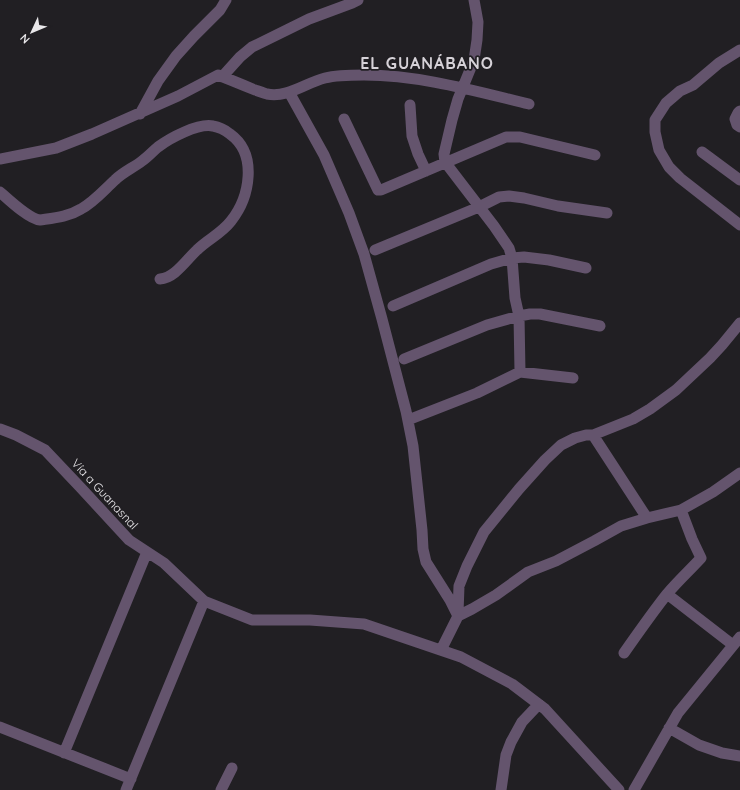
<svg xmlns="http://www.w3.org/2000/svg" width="740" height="790" viewBox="0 0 740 790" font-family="Quicksand,sans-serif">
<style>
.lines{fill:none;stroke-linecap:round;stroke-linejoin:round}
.minor{stroke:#64546d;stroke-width:11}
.labels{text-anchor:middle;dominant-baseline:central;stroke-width:3.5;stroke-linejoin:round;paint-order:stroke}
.street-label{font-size:12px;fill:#e9e7ea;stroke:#211f23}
.district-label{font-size:16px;font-weight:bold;letter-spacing:1px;fill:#d6d2d8;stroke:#211f23}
</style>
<rect width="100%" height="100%" fill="#211f23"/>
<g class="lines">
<path class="minor" d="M474 0 478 22 477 40 474 60 458 99 452 120 444 154 445 162 494 226 509 248 512 258 515 298 519 316 520 372
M740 50 719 63 693 85 680 91 666 103 655 120V132L659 150 669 167 680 178 740 225
M222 77 240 57 252 47 309 19 352 3 358 0
M289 92 324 155 349 213 364 254 382 319 406 411 413 446 422 530 423 549 426 562 450 600 458 616
M410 105 412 136 418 154 426 171
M740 111 738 113 735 119 737 125 740 127
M140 114 158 81 176 56 194 36 220 10 226 0
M344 119 378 190H381L506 137H520L595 155
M702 152 740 180
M0 159 56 148 92 134 178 96 218 75C231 80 243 85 255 90 259 91 263 93 267 94 288 98 305 83 325 78 337 75 351 75 364 75 420 75 475 91 529 104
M0 192C9 200 29 219 40 220 54 218 68 217 81 209 94 202 104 190 115 180 123 172 133 168 142 161 148 157 153 151 158 147 170 138 198 123 213 126 219 127 225 130 230 134 258 154 250 197 231 221 221 234 208 239 197 250 186 260 175 278 160 279
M375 250 479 207 499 197 509 196 524 198 558 206 607 213
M393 306 491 264 512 258 524 257 549 260 586 268
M404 359 487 325 519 316 530 314H540L600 326
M408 420 477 393 520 372 573 378
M0 429 16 435 45 450 81 488 129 540 164 563 204 601 252 620H310L364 624 461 657 512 684 545 709 619 790
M593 435 633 419 650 409 676 390 710 358 722 345 740 323
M667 594 733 645
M458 613 459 586 467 566 484 532 519 489 545 460 561 445 575 438 586 435H593L647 518
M441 650 458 616 472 609 496 595 528 572 556 561 594 541 621 526 647 518 681 510 713 492 740 473
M624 653C638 633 652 613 667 594 678 581 690 570 701 558L692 539 681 510
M0 727 131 779
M669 728 699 745 722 753 740 756
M64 753 147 552
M126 790 204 601
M221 790 232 768
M501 790 506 755 511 742 522 722 539 704
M634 790 678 713 740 637"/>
</g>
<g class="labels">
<g class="street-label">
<text transform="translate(105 494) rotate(47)">Vía a Guanasnal</text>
</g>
<g class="district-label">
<text x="427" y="63">EL GUANÁBANO</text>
</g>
</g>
<g transform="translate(32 32) rotate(226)" stroke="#211f23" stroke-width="3" paint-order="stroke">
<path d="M0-3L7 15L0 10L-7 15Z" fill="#e9e7ea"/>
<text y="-6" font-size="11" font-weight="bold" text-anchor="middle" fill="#e9e7ea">N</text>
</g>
</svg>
